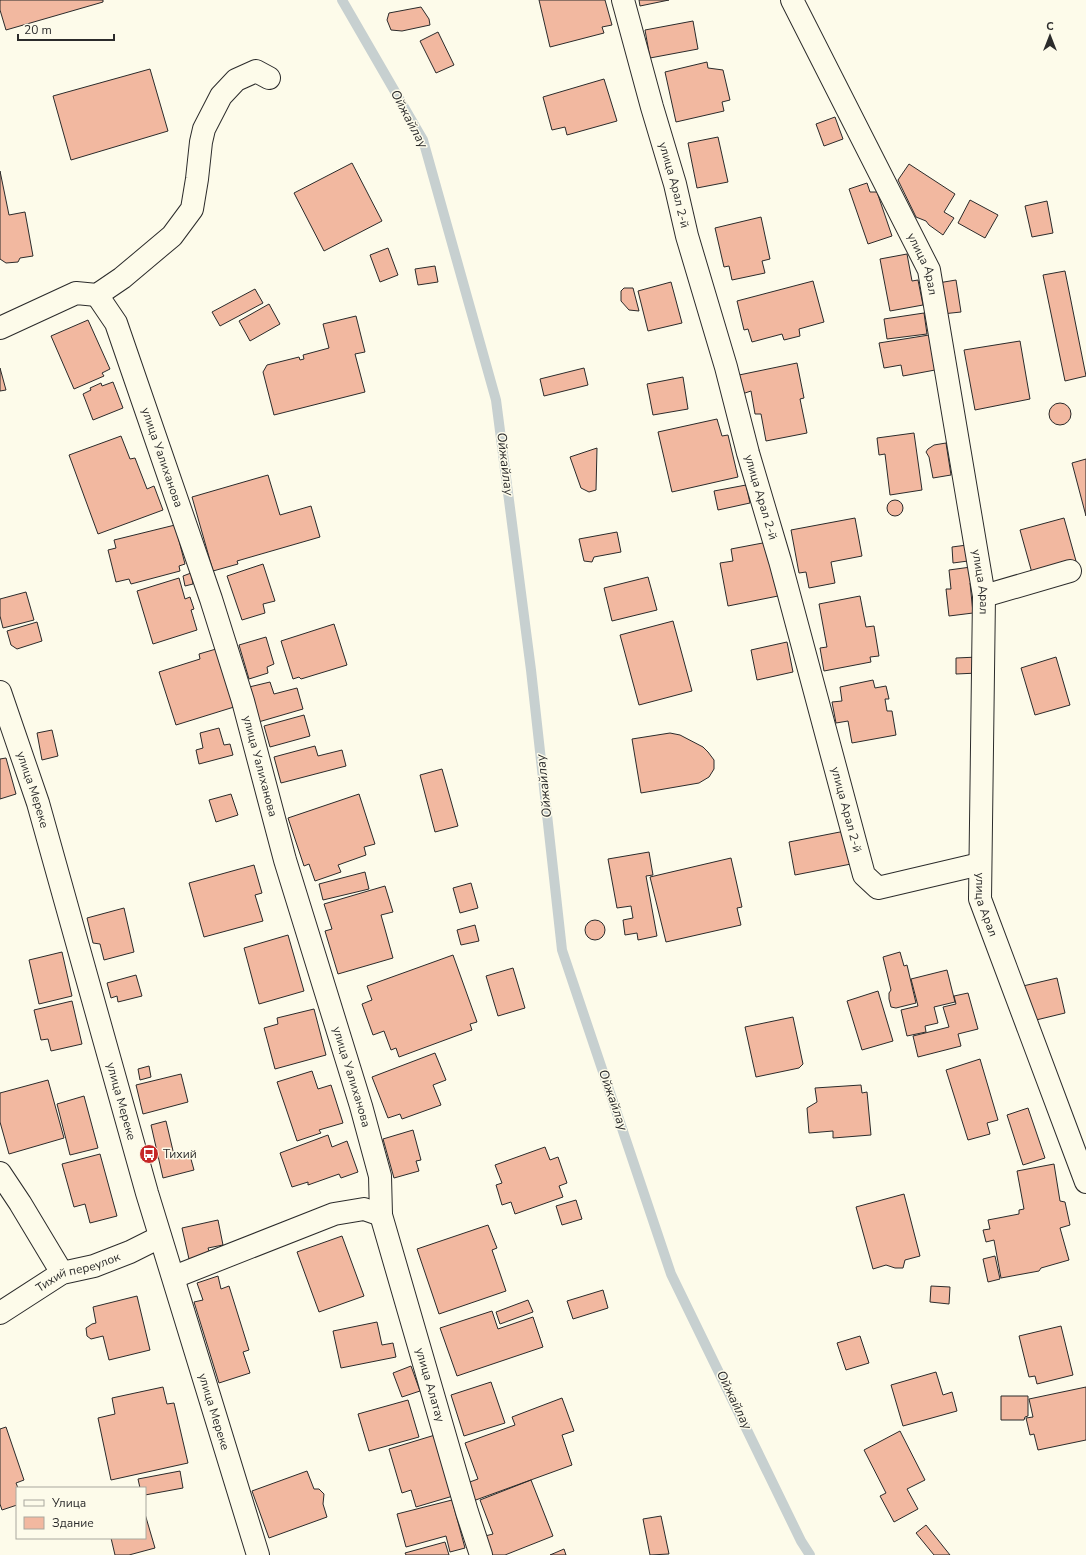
<svg xmlns="http://www.w3.org/2000/svg" width="1086" height="1555" viewBox="0 0 1086 1555" font-family="'Nunito Sans',sans-serif">
<style>
.lines{fill:none;stroke-linecap:round;stroke-linejoin:round}
.stream{stroke:#c7d0d0;stroke-width:10}
.building{fill:#f2b8a0;stroke:#2b2b2b}
.minor-casing{stroke:#2b2b2b;stroke-width:24}
.tertiary-casing{stroke:#2b2b2b;stroke-width:24}
.minor{stroke:#fdfbea;stroke-width:22}
.tertiary{stroke:#fdfbea;stroke-width:22}
.labels{text-anchor:middle;dominant-baseline:central;stroke-width:3;stroke-linejoin:round;paint-order:stroke}
.street-label{font-size:12px;fill:#2b2b2b;stroke:#fdfbea}
.poi-label{font-size:12px;fill:#2b2b2b;stroke:#fdfbea;text-anchor:start}
.water-label{font-size:13px;font-style:italic;fill:#2b2b2b;stroke:#fdfbea}
</style>
<rect width="100%" height="100%" fill="#fdfbea"/>
<g class="lines">
<path class="stream" d="M342 0 423 140 496 400 531 670 562 950 671 1274 801 1541 810 1555"/>
</g>
<path class="building" d="M0 0H103V2L6 30 0 10Z
M539 0H605L612 25 602 27 604 33 550 47Z
M639 0H669L640 6Z
M421 7 429 19 430 25 402 31 391 30 387 20 389 13Z
M693 21 698 49 650 58 645 30Z
M438 32 454 65 436 73 420 41Z
M707 62 708 68 723 70 730 100 722 102 724 111 676 122 665 72Z
M150 69 168 131 71 160 53 96Z
M604 79 617 121 567 135 565 127 552 130 543 97Z
M835 117 843 139 824 146 816 124Z
M718 137 728 182 697 188 688 143Z
M352 163 382 221 324 251 294 193Z
M909 164 955 194 944 212 954 218 943 235 929 225 926 221 916 217 898 180Z
M0 171 9 215 25 212 33 256 20 258 18 262 6 263 0 259Z
M867 183 870 192H877L892 236 868 244 849 189Z
M970 200 998 215 985 238 958 223Z
M1047 201 1053 233 1032 237 1025 206Z
M761 217 770 259 762 261 765 273 732 280 729 266 724 267 715 228Z
M388 248 398 275 380 282 370 255Z
M907 254 912 281 918 280 923 305 890 311 880 259Z
M435 266 438 282 418 285 415 269Z
M1065 271 1086 376 1065 381 1043 275Z
M956 280 961 312 942 314 938 283Z
M813 281 824 322 799 329 800 336 784 340 782 334 752 342 748 329 744 330 737 301Z
M671 282 682 323 648 331 638 291Z
M624 288H633L639 311 629 310 621 301V291Z
M255 289 263 303 220 326 212 312Z
M269 304 280 324 250 341 239 321Z
M924 313 927 334 887 339 884 319Z
M356 316 365 352 355 354 365 392 274 415 263 372 267 365 299 357 300 360 304 359 303 355 329 348 323 324Z
M88 320 110 369 102 373 104 376 74 389 51 336Z
M929 335 935 370 903 376 901 365 884 368 879 343Z
M1020 341 1030 399 975 410 964 350Z
M797 363 804 398 800 399 807 433 766 441 761 414H755L751 391 742 394 739 375Z
M0 368 6 390 0 391Z
M584 368 588 385 544 396 540 379Z
M683 377 688 409 653 415 647 384Z
M113 382 123 408 93 420 83 394 91 390 90 388 101 383 102 386Z
M1049 414a11 11 0 1 1 22 0a11 11 0 1 1-22 0Z
M717 419 722 436 728 435 738 477 672 492 658 432Z
M914 433 922 490 890 495 885 454 879 455 877 438Z
M121 436 130 459 135 458 147 489 154 486 163 510 98 534 69 455Z
M946 443 951 475 933 478 929 457 926 452 928 449 934 445Z
M597 448 596 490 589 492 581 488 570 457Z
M1086 459V516L1072 463Z
M268 475 280 515 311 506 320 537 237 561 238 564 213 571 192 497Z
M746 485 750 503 718 510 714 491Z
M887 508a8 8 0 1 1 16 0a8 8 0 1 1-16 0Z
M855 518 862 556 831 562 835 583 809 588 806 572 799 573 791 530Z
M1064 518 1076 561 1032 573 1020 530Z
M175 525 185 564 179 566 180 571 131 584 129 579 116 582 108 550 116 548 114 540Z
M617 532 621 552 594 557 592 562 584 561 579 539Z
M768 542 778 596 728 606 720 563 733 561 731 549Z
M967 545 968 561 953 563 952 547Z
M263 564 275 601 263 604 265 613 242 620 227 576Z
M971 567 973 583H970L973 613 949 616 946 589H951L949 570Z
M191 573 193 584 185 586 183 576Z
M648 577 657 610 612 621 604 588Z
M179 578 185 599 190 597 194 609 191 610 197 630 153 644 137 591Z
M26 592 34 620 3 628 0 616V599Z
M860 596 866 627 874 626 879 656 870 657 871 662 824 671 820 648 827 647 819 604Z
M673 621 692 691 639 705 620 635Z
M37 622 42 641 17 649 11 645 7 631Z
M334 624 347 665 301 679 299 677 293 679 281 641Z
M266 637 274 664 267 667 268 673 249 679 239 645Z
M787 642 793 672 757 680 751 650Z
M216 649 234 707 176 725 159 672 200 659 199 654Z
M978 657V673L956 674V658Z
M1056 657 1070 705 1035 715 1021 668Z
M873 680 875 688 886 686 889 699H885L887 711H892L896 735 852 743 848 721 836 723 832 702 842 701 840 687Z
M270 682 274 694 297 688 303 709 255 723 245 688Z
M304 715 310 736 270 747 264 726Z
M219 728 224 745 230 744 233 755 199 764 196 750 203 748 200 733Z
M52 730 58 756 42 760 37 733Z
M670 733 680 735 703 747 708 752 714 760V769L709 777 699 783 641 793 632 739Z
M315 746 318 756 342 750 346 766 281 783 274 757Z
M6 758 16 794 0 799V759Z
M442 769 458 826 435 832 420 775Z
M231 794 238 815 216 822 209 800Z
M359 794 375 844 364 847 366 855 338 865 341 872 315 881 309 864 304 866 288 818Z
M845 831 851 864 795 875 789 842Z
M649 852 653 875 646 876 657 936 638 940 637 933 625 935 623 920 633 918 631 906 617 908 608 859Z
M731 858 742 907 737 908 741 925 666 942 650 877Z
M254 865 262 893 255 895 263 921 204 937 189 883Z
M365 872 369 889 323 900 319 884Z
M471 883 478 908 460 913 453 888Z
M385 886 393 912 381 915 393 958 338 974 325 931 332 929 324 904Z
M124 908 134 952 104 960 100 944 93 943 87 918Z
M585 930a10 10 0 1 1 20 0a10 10 0 1 1-20 0Z
M475 925 479 941 461 945 457 930Z
M288 935 304 991 259 1004 244 948Z
M62 952 72 996 39 1004 29 960Z
M900 952 904 966 907 965 916 1003 896 1008 891 1007 889 999V993L891 990 883 957Z
M453 955 477 1022 470 1024 472 1030 399 1057 396 1048 391 1050 384 1031 373 1035 362 1004 372 1000 367 986Z
M513 968 525 1008 498 1016 486 976Z
M947 970 955 1002 934 1007 938 1023 925 1026 926 1032 907 1036 901 1010 918 1006 911 979Z
M136 975 142 996 118 1002 117 996 111 998 107 983Z
M1057 978 1065 1013 1032 1021 1023 986Z
M878 991 893 1041 862 1050 847 1001Z
M968 993 978 1029 958 1034 961 1046 918 1057 913 1036 949 1027 943 1007 956 1004 954 996Z
M72 1001 82 1044 51 1051 48 1039 41 1040 34 1010Z
M314 1009 326 1055 275 1069 264 1028 278 1024 277 1018Z
M793 1017 803 1064 799 1068 756 1077 745 1027Z
M435 1053 446 1080 433 1085 441 1105 402 1119 400 1114 388 1118 372 1077Z
M980 1059 998 1120 987 1123 990 1134 968 1140 946 1070Z
M149 1066 151 1077 140 1080 138 1069Z
M312 1071 318 1089 331 1085 343 1123 319 1130 321 1133 297 1141 277 1082Z
M181 1074 188 1102 143 1114 136 1085Z
M48 1080 64 1138 9 1154 0 1122V1093Z
M861 1085 862 1093 867 1092 871 1135 833 1138V1131L809 1133 807 1108 817 1102 815 1088Z
M84 1096 98 1148 70 1155 57 1104Z
M1028 1108 1045 1158 1023 1165 1007 1115Z
M166 1121 174 1155 189 1152 194 1170 163 1178 151 1125Z
M413 1130 421 1160 416 1161 419 1171 394 1178 383 1139Z
M328 1135 332 1147 347 1141 358 1172 341 1178 339 1174 308 1185V1182L292 1187 280 1153Z
M545 1147 550 1160 558 1157 567 1183 559 1186 563 1197 515 1214 511 1202 502 1205 496 1185 502 1183 495 1165Z
M100 1154 117 1216 90 1223 85 1204 74 1207 62 1164Z
M1054 1164 1060 1201 1065 1202 1070 1225 1060 1228 1069 1260 1041 1268 1039 1271 1001 1278 994 1240 986 1242 983 1230 990 1229 988 1220 1019 1214V1210L1024 1209 1017 1171Z
M904 1194 920 1256 905 1260 903 1268H895L886 1265 873 1269 856 1207Z
M576 1200 582 1219 562 1225 556 1206Z
M218 1220 223 1245 208 1248 210 1254 189 1259 182 1228Z
M488 1225 497 1248 492 1250 506 1291 439 1314 417 1249Z
M342 1236 364 1296 319 1312 297 1252Z
M995 1256 1000 1279 988 1282 983 1259Z
M218 1276 221 1289 229 1286 249 1350 243 1352 250 1373 219 1383 194 1302 203 1300 197 1283Z
M931 1286 950 1287 949 1304 930 1302Z
M603 1290 608 1308 573 1319 567 1301Z
M137 1296 150 1350 109 1360 103 1336 91 1339 87 1336 86 1328 92 1324 96 1323 93 1307Z
M528 1300 533 1312 500 1324 496 1312Z
M492 1311 498 1329 533 1317 543 1347 457 1376 440 1328Z
M377 1322 382 1345 393 1343 396 1357 341 1368 333 1331Z
M1061 1326 1073 1375 1037 1384 1035 1376 1029 1377 1019 1336Z
M860 1336 869 1363 846 1370 837 1343Z
M411 1366 420 1391 402 1397 393 1373Z
M936 1372 943 1395 952 1392 957 1411 903 1426 891 1385Z
M491 1382 505 1423 464 1436 451 1395Z
M163 1387 167 1404 174 1403 188 1463 111 1480 98 1418 115 1414 112 1398Z
M1086 1387V1440L1038 1450 1034 1434 1030 1435 1026 1418 1033 1417 1029 1399Z
M1001 1396H1028V1416L1025 1417 1024 1420H1001Z
M562 1398 574 1431 562 1435 572 1465 473 1501 467 1483 478 1479 465 1443 515 1425 512 1417Z
M408 1400 419 1437 369 1451 358 1414Z
M6 1427 24 1480 16 1483 18 1488 17 1505 2 1510 0 1504V1429Z
M900 1431 925 1480 907 1489 918 1509 894 1522 880 1496 886 1493 864 1450Z
M435 1435 453 1496 416 1507 411 1490 402 1493 389 1449Z
M180 1471 183 1488 145 1495V1488H140L138 1479Z
M307 1471 314 1489H319L324 1494 323 1504 327 1517 269 1538 252 1491Z
M531 1480 553 1536 505 1555H492L485 1536 493 1534 480 1500Z
M452 1500 465 1548 450 1552 446 1536 406 1547 397 1514Z
M145 1514 155 1548 129 1555H115L111 1538H145Z
M661 1516 669 1554 650 1555 643 1519Z
M926 1525 950 1555H934L916 1533Z
M445 1542 449 1555H406L405 1553Z
M564 1549 566 1555H550Z"/>
<g class="lines">
<defs>
<g id="minor">
<path id="s1" d="M623 0 652 107 675 184 687 236 726 367 748 453 780 561 864 875 878 888 980 864"/>
<path id="s2" d="M97 295 116 323 211 599 243 701 285 860 361 1106 380 1176 381 1215 467 1512 481 1555"/>
<path d="M0 328 76 293 97 295 122 278 172 236 192 209 197 179 201 142 204 129 221 96 236 80 256 71 269 78"/>
<path d="M984 596 1070 571"/>
<path d="M0 1173 20 1203 62 1273"/>
<path d="M174 1277 334 1214 364 1209 381 1215"/>
</g>
<g id="tertiary">
<path id="s3" d="M792 0 929 270 984 596 980 899 1086 1182"/>
<path id="s4" d="M0 692 38 803 147 1193 258 1555"/>
<path id="s5" d="M0 1313 62 1273 94 1266 130 1252 160 1237"/>
</g>
</defs>
<use href="#minor" class="minor-casing"/>
<use href="#tertiary" class="tertiary-casing"/>
<use href="#minor" class="minor"/>
<use href="#tertiary" class="tertiary"/>
</g>
<defs>
<symbol id="bus-disc" viewBox="-11 -11 22 22"><circle r="9.5" fill="#c62828" stroke="#fdfbea"/><path d="M-5-6H5V4H4V6H2V4H-2V6H-4V4H-5ZM-3.5-4V0h7V-4ZM-3.5 1.2v1.5H-2V1.2ZM2 1.2v1.5H3.5V1.2Z" fill="#fff"/></symbol>
</defs>
<g fill-rule="evenodd">
<use href="#bus-disc" x="138" y="1143" width="22" height="22"/>
</g>
<g class="labels">
<g class="street-label">
<text stroke="none"><textPath href="#s1" startOffset="192">улица Арал 2-й</textPath></text>
<text stroke="none"><textPath href="#s3" startOffset="295">улица Арал</textPath></text>
<text stroke="none"><textPath href="#s2" startOffset="176">улица Уалиханова</textPath></text>
<text stroke="none"><textPath href="#s1" startOffset="516">улица Арал 2-й</textPath></text>
<text stroke="none"><textPath href="#s3" startOffset="619">улица Арал</textPath></text>
<text stroke="none"><textPath href="#s2" startOffset="500">улица Уалиханова</textPath></text>
<text stroke="none"><textPath href="#s4" startOffset="103">улица Мереке</textPath></text>
<text stroke="none"><textPath href="#s1" startOffset="840">улица Арал 2-й</textPath></text>
<text stroke="none"><textPath href="#s3" startOffset="943">улица Арал</textPath></text>
<text stroke="none"><textPath href="#s2" startOffset="824">улица Уалиханова</textPath></text>
<text stroke="none"><textPath href="#s4" startOffset="427">улица Мереке</textPath></text>
<text stroke="none"><textPath href="#s5" startOffset="89">Тихий переулок</textPath></text>
<text stroke="none"><textPath href="#s2" startOffset="1143">улица Алатау</textPath></text>
<text stroke="none"><textPath href="#s4" startOffset="751">улица Мереке</textPath></text>
</g>
<g class="poi-label">
<text x="163" y="1154">Тихий</text>
</g>
<g class="water-label">
<text transform="translate(409 119) rotate(62)">Ойжайлау</text>
<text transform="translate(505 464) rotate(83)">Ойжайлау</text>
<text transform="translate(544 786) rotate(-96)">Ойжайлау</text>
<text transform="translate(613 1100) rotate(71)">Ойжайлау</text>
<text transform="translate(734 1400) rotate(64)">Ойжайлау</text>
</g>
</g>
<rect x="16" y="1487" width="130" height="52" fill="#fdfbea" stroke="#a9a89e"/>
<rect x="24" y="1500" width="20" height="6" fill="#fdfbea" stroke="#a9a89e"/>
<text x="52" y="1507" font-size="12" fill="#2b2b2b">Улица</text>
<rect x="24" y="1517" width="20" height="12" fill="#f2b8a0" stroke="#a9a89e"/>
<text x="52" y="1527" font-size="12" fill="#2b2b2b">Здание</text>
<g transform="translate(1050 36)" stroke="#fdfbea" stroke-width="3" paint-order="stroke">
<path d="M0-3L7 15L0 10L-7 15Z" fill="#2b2b2b"/>
<text y="-6" font-size="11" font-weight="bold" text-anchor="middle" fill="#2b2b2b">С</text>
</g>
<path d="M18 34v6h96v-6" fill="none" stroke="#2b2b2b" stroke-width="2"/>
<text x="24" y="34" font-size="12" fill="#2b2b2b" stroke="#fdfbea" stroke-width="3" paint-order="stroke">20 m</text>
</svg>
